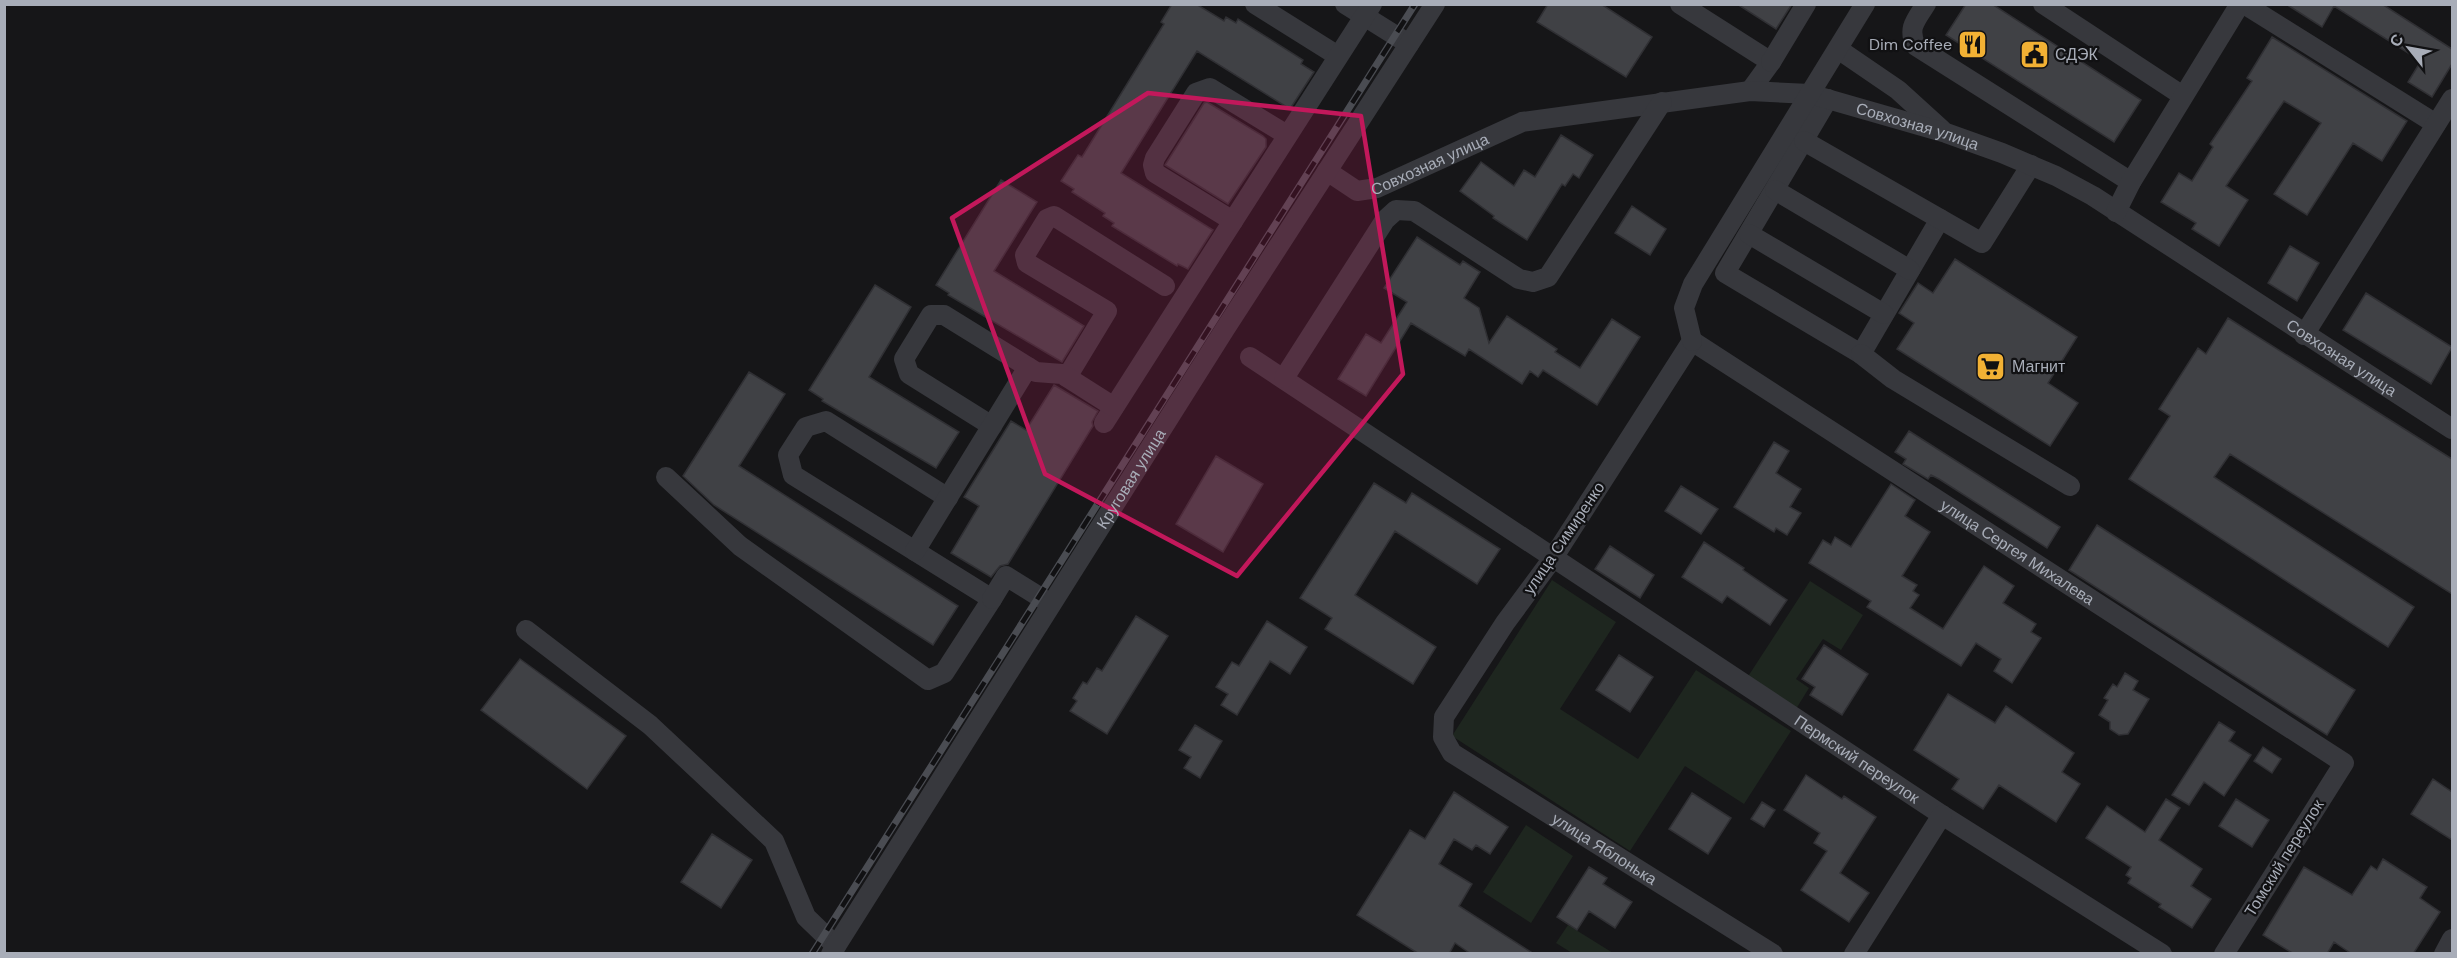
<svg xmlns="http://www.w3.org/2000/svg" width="2457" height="958" viewBox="0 0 2457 958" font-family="'DM Sans',sans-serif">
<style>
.green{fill:#1e261f}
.building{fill:#404145;stroke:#303034;stroke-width:1.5}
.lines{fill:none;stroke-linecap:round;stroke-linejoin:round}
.minor{stroke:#37383d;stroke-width:20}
.rail-casing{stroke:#4a4c52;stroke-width:7}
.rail{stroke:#111113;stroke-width:4.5;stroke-dasharray:14;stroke-linecap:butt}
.marked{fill:#c2185b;fill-opacity:0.2;stroke:#c2185b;stroke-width:4.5;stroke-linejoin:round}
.labels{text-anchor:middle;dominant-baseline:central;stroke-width:4.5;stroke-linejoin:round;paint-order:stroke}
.poi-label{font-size:16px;fill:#a8adb8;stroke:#111113;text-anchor:start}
.street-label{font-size:16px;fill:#a8adb8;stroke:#111113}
</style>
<rect width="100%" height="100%" fill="#161618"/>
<path class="green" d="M1552 580 1616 622 1560 709 1638 759 1696 670 1791 731 1744 804 1685 766 1630 851 1452 736Z
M1810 581 1863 615 1841 650 1823 639 1796 679 1809 688 1796 709 1747 678Z
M1526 825 1573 856 1531 923 1483 892Z
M1568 925 1613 953H1572L1556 943Z"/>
<path class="building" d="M1172 4H1196L1224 21 1226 17 1236 23 1238 19 1303 60 1301 64 1314 72 1290 109 1197 51 1121 173 1213 230 1188 269 1178 264 1177 266 1112 226 1114 223 1103 216 1105 213 1072 192 1074 189 1061 181 1078 155 1082 157 1164 24 1161 22Z
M1548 4H1601L1652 37 1626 77 1537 22Z
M1737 4H1792L1776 29Z
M1966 4H1992L2141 100 2114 142 1946 35Z
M2286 4H2382L2452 49V64L2432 97 2408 82 2421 61 2334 6 2322 27Z
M2272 37 2407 121 2382 161 2353 143 2307 215 2274 194 2321 123 2284 101 2226 186 2248 200 2219 246 2192 229 2196 223 2161 202 2179 173 2192 181 2213 147 2210 144 2252 81 2247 78Z
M1207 102 1263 136 1266 139V147L1228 204 1165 165 1204 103Z
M1561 135 1593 155 1579 178 1573 174 1565 186 1562 184 1527 240 1493 218 1494 216 1460 191 1481 162 1514 186 1524 170 1535 177Z
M1001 180 1037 202 994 271 1084 326 1062 362 948 295 949 293 936 285Z
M1632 206 1666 229 1650 255 1615 233Z
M1417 237 1460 265 1463 261 1480 272 1464 298 1479 308 1489 343 1507 316 1557 349 1555 352 1580 368 1612 319 1640 337 1597 405 1543 370 1538 377 1530 371 1522 384 1469 349 1465 356 1411 323 1366 396 1338 379 1366 334 1381 343 1407 302 1384 288Z
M2290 246 2319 263 2297 301 2268 283Z
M1955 259 2077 337 2048 383 2078 403 2050 446 1897 349 1914 323 1899 313 1918 283 1933 293Z
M875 285 911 307 869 377 959 432 936 468 822 401 823 399 809 390Z
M2366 293 2452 347 2431 384 2343 330Z
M2228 318 2452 459V594L2230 454 2214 477 2414 607 2388 647 2129 479 2170 416 2159 409 2198 348 2206 354Z
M749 372 785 394 739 466 958 606 933 645 714 505 683 476Z
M1054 385 1098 411 1092 422 1093 426 1008 564 1000 566 991 577 951 553 979 506 964 497 1011 421 1026 430Z
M1909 431 2060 527 2047 548 1939 479 1931 475 1928 479 1903 464 1906 459 1895 452Z
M1774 442 1789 451 1776 473 1801 489 1790 507 1801 513 1787 535 1776 528 1774 532 1734 507Z
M1216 456 1263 484 1223 552 1176 524Z
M1374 483 1406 503 1412 493 1500 549 1477 584 1395 531 1355 595 1436 647 1413 684 1325 629 1332 618 1300 598Z
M1891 484 1915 500 1905 516 1930 532 1902 576 1917 585 1913 591 1919 595 1910 608 1943 629 1984 566 2014 586 2003 603 2036 624 2031 632 2041 638 2012 683 1994 671 2001 659 1976 643 1961 666 1867 607 1871 601 1809 563 1823 540 1831 545 1835 537 1851 547Z
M1681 486 1718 509 1701 534 1665 511Z
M2097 525 2355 690 2327 735 2069 570Z
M1704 542 1744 568 1743 570 1787 600 1770 625 1727 596 1722 603 1682 577Z
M1610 546 1654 575 1640 598 1595 569Z
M1136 616 1168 636 1107 734 1070 711 1077 701 1073 698 1083 682 1087 684 1097 668 1102 671Z
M1267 621 1307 647 1290 674 1270 661 1237 715 1221 705 1228 694 1216 687 1232 662 1239 666Z
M1824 645 1868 674 1842 715 1810 695 1815 687 1802 679Z
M1619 655 1653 677 1630 712 1596 690Z
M520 659 626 736 587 789 481 710Z
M2125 673 2138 681 2133 690 2149 699 2128 734 2119 735 2110 729V722L2099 715 2108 700 2104 698 2113 684 2117 687Z
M1948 694 1995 723 2006 706 2074 753 2062 772 2080 784 2056 822 1999 785 1983 809 1952 789 1959 779 1914 750Z
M2219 722 2235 732 2229 741 2251 755 2224 796 2204 782 2189 805 2172 795Z
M1195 725 1222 741 1200 778 1184 768 1191 757 1179 750Z
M2263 747 2281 759 2272 773 2254 761Z
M1806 775 1842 799 1844 796 1876 817 1840 873 1869 893 1849 922 1801 890 1827 851 1814 843 1820 833 1784 810Z
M2433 779 2452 792V840L2411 814Z
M1454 792 1508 827 1490 854 1476 845 1472 850 1454 839 1439 864 1472 884 1459 906 1534 954H1471L1455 943 1449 954H1419L1357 915 1410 830 1425 839Z
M1692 793 1731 818 1708 854 1669 829Z
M2166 799 2180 808 2159 840 2202 869 2191 886 2211 899 2192 928 2159 907 2161 904 2128 883 2131 878 2126 875 2131 867 2086 838 2107 806 2145 832Z
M2236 799 2269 820 2252 847 2219 826Z
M1762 802 1775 810 1764 827 1751 819Z
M712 834 752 860 721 908 681 882Z
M2383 859 2427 887 2420 898 2440 912 2413 954H2352L2334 942 2327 954H2294L2263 935 2304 867 2352 895 2371 866 2377 870Z
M1589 867 1607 878 1603 884 1632 902 1615 928 1589 911 1577 930 1557 917Z"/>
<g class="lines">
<g class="minor">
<path d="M1255 4 1338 56"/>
<path d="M1345 4 1409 44"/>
<path d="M1680 4 1771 62 1750 91"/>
<path d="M1926 4C1916 20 1907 28 1916 46L2131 182"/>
<path d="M2043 4 2183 96"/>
<path d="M2244 4 2436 124"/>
<path d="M1838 49 1898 90 1942 130"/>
<path d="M1771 62 1806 4"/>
<path d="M1828 99 1725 273 1861 354 1940 219"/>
<path d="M1287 135 1210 88 1196 93 1155 158 1153 165 1155 173 1233 221 1372 4"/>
<path d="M1804 141 1982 243 2031 165"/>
<path id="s1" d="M1327 171 1357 191 1377 188 1522 122 1750 91 1810 94 1946 133 2002 153 2056 176 2093 196 2452 429"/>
<path d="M1775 190 1910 270"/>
<path d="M2116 212 2131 182 2240 4"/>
<path d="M1749 234 1884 314"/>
<path d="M2304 335 2452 99"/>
<path id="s2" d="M1692 341 2344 763 2224 954"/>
<path id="s3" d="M1692 341 1553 558 1505 623 1444 717 1443 737 1452 753 1773 954"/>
<path d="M1692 341 1684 308 1693 284 1865 4"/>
<path d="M1861 354 1893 379 2070 486"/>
<path id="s4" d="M1250 357 1942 815 2162 954"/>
<path d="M1067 377 1107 311 1027 263 1025 255 1047 219 1054 216 1165 286"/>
<path d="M1284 378 1385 220 1396 210 1414 211 1519 279 1533 282 1548 277 1662 102"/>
<path d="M1104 423 1233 221"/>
<path d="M992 426 909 374 904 359 931 315H944L1028 367"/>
<path d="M666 477 740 546 928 680 944 673 992 599 793 475 788 455 806 427 826 421 948 498"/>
<path d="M915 551 1028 367 1036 372 1062 374 1114 407"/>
<path d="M992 599 1006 576 1051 604"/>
<path d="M526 630 650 725 774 841 806 917 836 946"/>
<path id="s5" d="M831 954 1225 329 1435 4"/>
<path d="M1854 954 1942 815"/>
<path d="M2444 954 2452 939"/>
</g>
<defs>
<path id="rail" d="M812 954 1415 4"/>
</defs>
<use href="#rail" class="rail-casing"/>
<use href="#rail" class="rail"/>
</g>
<path class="marked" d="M1148 93 1361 116 1403 374 1237 576 1045 474 952 218Z"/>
<defs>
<symbol id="restaurant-square" viewBox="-11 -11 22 22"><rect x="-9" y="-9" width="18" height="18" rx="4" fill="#f2b134" stroke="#111113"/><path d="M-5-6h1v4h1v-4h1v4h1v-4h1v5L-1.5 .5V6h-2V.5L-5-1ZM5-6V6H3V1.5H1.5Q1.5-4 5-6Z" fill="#111"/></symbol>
<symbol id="civic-square" viewBox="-11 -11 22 22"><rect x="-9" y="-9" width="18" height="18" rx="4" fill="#f2b134" stroke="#111113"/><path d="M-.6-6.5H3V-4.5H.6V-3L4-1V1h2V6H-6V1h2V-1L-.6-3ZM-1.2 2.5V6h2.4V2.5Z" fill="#111"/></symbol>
<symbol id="supermarket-square" viewBox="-11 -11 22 22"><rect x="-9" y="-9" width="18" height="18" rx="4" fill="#f2b134" stroke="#111113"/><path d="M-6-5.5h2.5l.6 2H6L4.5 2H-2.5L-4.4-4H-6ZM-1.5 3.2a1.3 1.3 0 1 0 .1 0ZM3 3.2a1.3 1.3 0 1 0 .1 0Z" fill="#111"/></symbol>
</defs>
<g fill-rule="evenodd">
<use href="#restaurant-square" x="1956" y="28" width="33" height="33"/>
<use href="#civic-square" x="2018" y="38" width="33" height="33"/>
<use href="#supermarket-square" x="1974" y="350" width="33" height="33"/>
</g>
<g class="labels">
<g class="poi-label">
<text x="1952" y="44" text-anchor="end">Dim Coffee</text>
<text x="2055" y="54">СДЭК</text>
<text x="2012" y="366">Магнит</text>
</g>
<g class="street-label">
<text stroke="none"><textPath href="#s1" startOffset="618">Совхозная улица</textPath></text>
<text stroke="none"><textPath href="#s1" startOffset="114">Совхозная улица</textPath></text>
<text stroke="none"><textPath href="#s1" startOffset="1104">Совхозная улица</textPath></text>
<text stroke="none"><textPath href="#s5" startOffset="562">Круговая улица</textPath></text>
<text transform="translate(1564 538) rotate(-56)">улица Симиренко</text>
<text stroke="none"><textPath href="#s2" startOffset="388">улица Сергея Михалева</textPath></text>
<text stroke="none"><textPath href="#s4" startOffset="728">Пермский переулок</textPath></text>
<text stroke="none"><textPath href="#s3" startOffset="669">улица Яблонька</textPath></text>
<text transform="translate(2284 858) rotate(-58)">Томский переулок</text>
</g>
</g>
<rect width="2457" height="958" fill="none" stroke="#a8adb8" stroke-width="12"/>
<g transform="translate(2409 48) rotate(301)" stroke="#111113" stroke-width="4.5" paint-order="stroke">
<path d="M0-4.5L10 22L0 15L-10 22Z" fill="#a8adb8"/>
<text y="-9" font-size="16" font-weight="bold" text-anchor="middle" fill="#a8adb8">С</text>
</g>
</svg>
